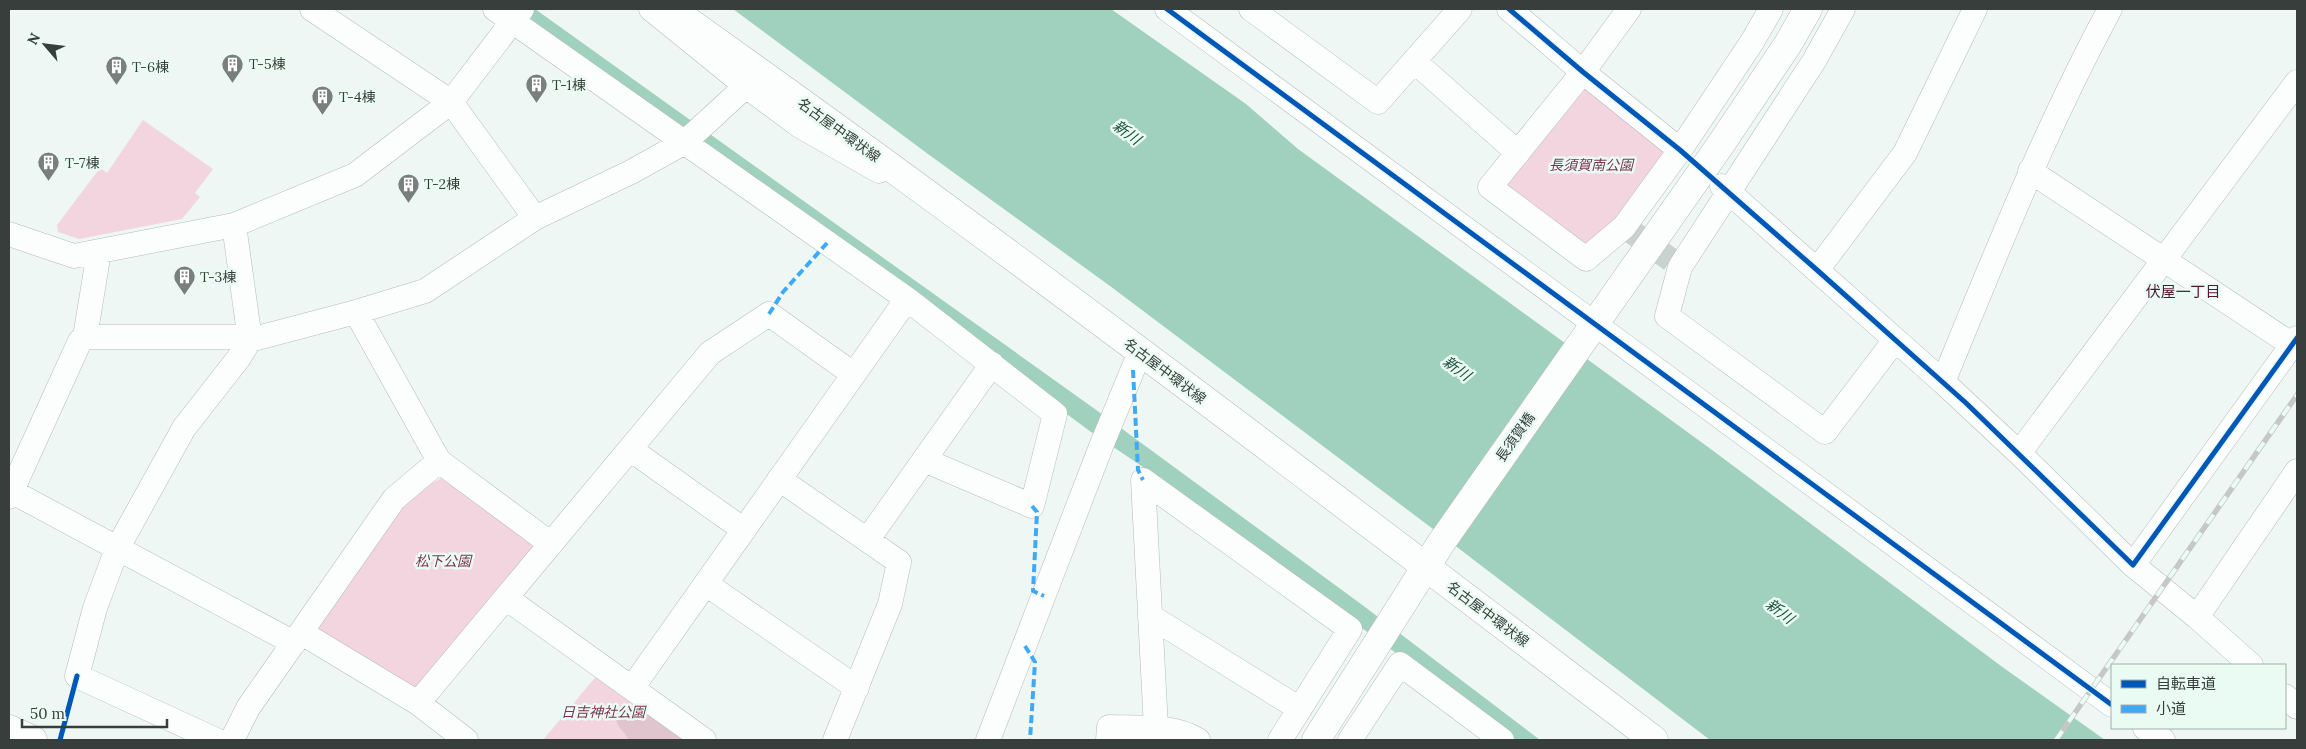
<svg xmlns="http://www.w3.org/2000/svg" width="2306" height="749" viewBox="0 0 2306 749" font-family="Lora,'Noto Sans JP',serif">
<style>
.green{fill:#f2d5df}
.forest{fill:#e1c5ce}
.water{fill:#a0d0be}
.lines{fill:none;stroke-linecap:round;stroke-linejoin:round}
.street-tunnel{stroke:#cad2ce;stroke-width:24;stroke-dasharray:24 12;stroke-linecap:butt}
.street-casing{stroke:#b5bcb9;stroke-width:25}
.secondary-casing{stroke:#b5bcb9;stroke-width:29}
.primary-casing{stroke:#b5bcb9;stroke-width:29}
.street{stroke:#fcfefd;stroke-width:24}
.secondary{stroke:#fcfefd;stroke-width:28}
.primary{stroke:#fcfefd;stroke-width:28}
.rail-casing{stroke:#c5c8c7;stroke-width:5.5}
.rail{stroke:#eafbf4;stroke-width:4;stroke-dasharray:11;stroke-linecap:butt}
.quiet{stroke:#3fa9f5;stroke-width:4;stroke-dasharray:8 4;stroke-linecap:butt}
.cycleway-casing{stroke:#eafbf4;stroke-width:8}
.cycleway{stroke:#0057b8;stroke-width:5}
.labels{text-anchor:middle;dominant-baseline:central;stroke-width:5;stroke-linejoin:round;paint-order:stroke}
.poi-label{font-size:14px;fill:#383e3c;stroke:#eafbf4;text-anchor:start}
.street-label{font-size:14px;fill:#383e3c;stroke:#eafbf4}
.park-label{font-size:14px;font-style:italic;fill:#7b3451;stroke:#eafbf4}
.water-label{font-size:15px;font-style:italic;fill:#1b5040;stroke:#eafbf4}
.neighbourhood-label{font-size:15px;fill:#561532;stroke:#eafbf4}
</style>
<rect width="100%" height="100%" fill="#eef7f3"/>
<path class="green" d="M1585 86 1664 150V161L1632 208 1587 244H1577L1507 189 1506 181Z
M143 120 213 169 195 193 200 197 182 219 79 239 58 232 57 225 100 168 107 173Z
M443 477 531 541 533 553 420 689 410 690 318 636 317 627 407 498Z
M598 674 690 740H543Z"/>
<path class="forest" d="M626 706 656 719 683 740H629C621 726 611 725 619 707Z"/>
<path class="water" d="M510 9H535L1099 412 1365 607 1540 740H1514L1146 469 1091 432 909 297Z
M733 9H1111L1246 104 1298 149 1708 447 2001 666 2105 740H1710L1449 541 1110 286 928 154Z"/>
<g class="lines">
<path class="street-tunnel" d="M1632 232 1671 260"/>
<defs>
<path id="street" d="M312 9 451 102 535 218
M495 9 907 299 1055 414 1032 506 924 460
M651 9 746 86 800 126 879 171
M1167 9 2112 705
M1251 9 1378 102 1460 9
M1509 9 1583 72 1680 150
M1629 9 1583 72 1490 187 1586 259 1624 227 1680 150 1752 42 1771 9
M1843 9 1814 61 1680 267 1667 316 1825 432 1895 340
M1414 61 1518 153
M2030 171 2297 348
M1722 186 1943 382 2019 453 2133 565 2297 338
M9 234 74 256 234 225 355 175 451 102 522 9
M99 252 85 337H249
M1817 270 1905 153 1975 9
M356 312 439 461
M250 340 356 312 425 291 535 218 631 172 685 142 746 86
M1943 382C1995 256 2045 129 2110 9
M630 449 744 530
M2019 453 2297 82
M779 479 899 562 890 604 835 740
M1143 480 1350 629 1280 740
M1143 480 1156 728
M9 490 294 643
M9 497 80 341 85 337
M868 539 992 364
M2133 565 2197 617
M706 584 857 688
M506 598 704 740
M1150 616 1300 709
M302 633 418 703 466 740
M2251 665 2197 617 2297 471
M632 688 907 299
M2285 696 2297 707
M418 703 710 353 769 314 853 374
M2145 728 2163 740
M216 740 77 676 95 608 117 549 184 428 238 359 250 340 234 225
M232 740 248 708 394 499 439 461 551 544
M988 740 1102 444 1140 352
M1108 740 1109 727C1138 728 1173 724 1198 740
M1350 740 1400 664 1502 740"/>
<path id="secondary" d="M9 729 33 740
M1316 740 1441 543 1721 144 1788 44 1808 9"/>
<path id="primary" d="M671 9C1004 245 1329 493 1654 740"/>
</defs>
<use href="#street" class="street-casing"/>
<use href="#secondary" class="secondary-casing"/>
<use href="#primary" class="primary-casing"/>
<use href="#street" class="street"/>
<use href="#secondary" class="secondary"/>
<use href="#primary" class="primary"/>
<defs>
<path id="rail" d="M2056 740 2297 395"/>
</defs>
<use href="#rail" class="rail-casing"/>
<use href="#rail" class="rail"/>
<path class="quiet" d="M769 314 783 292 828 242
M1133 370 1138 470 1143 480
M1032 506 1037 512 1033 591 1044 596
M1025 646 1035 662 1030 740"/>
<defs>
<path id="cycleway" d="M1167 9 2112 705
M1509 9 1583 72 1680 150 1817 270 1966 403 2133 565 2297 338
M60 740 77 676"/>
</defs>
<use href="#cycleway" class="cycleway-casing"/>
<use href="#cycleway" class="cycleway"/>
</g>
<defs>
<symbol id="building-pin" viewBox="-11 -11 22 30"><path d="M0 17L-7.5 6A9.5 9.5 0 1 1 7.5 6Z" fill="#787f7c" stroke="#eafbf4"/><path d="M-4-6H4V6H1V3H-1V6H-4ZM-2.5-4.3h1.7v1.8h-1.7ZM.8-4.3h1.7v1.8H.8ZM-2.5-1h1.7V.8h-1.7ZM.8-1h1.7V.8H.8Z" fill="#fff"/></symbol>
</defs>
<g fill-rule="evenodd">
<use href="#building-pin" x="220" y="52" width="25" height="34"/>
<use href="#building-pin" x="104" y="54" width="25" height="34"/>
<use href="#building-pin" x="524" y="72" width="25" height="34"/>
<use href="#building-pin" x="310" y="84" width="25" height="34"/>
<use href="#building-pin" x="36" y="150" width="25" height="34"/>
<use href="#building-pin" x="396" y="172" width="25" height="34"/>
<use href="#building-pin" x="172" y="264" width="25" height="34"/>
</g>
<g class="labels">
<g class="poi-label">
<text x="249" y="64">T-5棟</text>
<text x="132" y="67">T-6棟</text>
<text x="552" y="85">T-1棟</text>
<text x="339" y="97">T-4棟</text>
<text x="65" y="163">T-7棟</text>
<text x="424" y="184">T-2棟</text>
<text x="200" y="277">T-3棟</text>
</g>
<g class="street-label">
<text transform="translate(839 130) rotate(36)">名古屋中環状線</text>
<text transform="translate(1165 371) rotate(37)">名古屋中環状線</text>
<text transform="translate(1515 437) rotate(-55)">長須賀橋</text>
<text transform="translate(1488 614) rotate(37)">名古屋中環状線</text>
</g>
<g class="park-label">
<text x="1591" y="165">長須賀南公園</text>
<text x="443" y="561">松下公園</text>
<text x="603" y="712">日吉神社公園</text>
</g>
<g class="water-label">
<text transform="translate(1127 132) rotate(36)">新川</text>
<text transform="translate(1457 368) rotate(36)">新川</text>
<text transform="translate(1780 611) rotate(37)">新川</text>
</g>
<g class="neighbourhood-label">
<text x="2183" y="291">伏屋一丁目</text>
</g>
</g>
<rect width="2306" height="749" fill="none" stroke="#383e3c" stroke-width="20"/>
<rect x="2111" y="664" width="175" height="65" fill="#eafbf4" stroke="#a3afaa"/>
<rect x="2121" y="680" width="25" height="8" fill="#0057b8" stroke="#a3afaa"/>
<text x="2156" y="689" font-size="15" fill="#383e3c">自転車道</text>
<rect x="2121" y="705" width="25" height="8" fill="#3fa9f5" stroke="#a3afaa"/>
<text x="2156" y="714" font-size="15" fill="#383e3c">小道</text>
<g transform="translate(45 45) rotate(298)" stroke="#eafbf4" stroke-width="4" paint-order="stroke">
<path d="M0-4L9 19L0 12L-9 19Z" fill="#383e3c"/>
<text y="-8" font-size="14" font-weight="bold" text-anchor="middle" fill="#383e3c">N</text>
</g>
<path d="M22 719v8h145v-8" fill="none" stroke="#383e3c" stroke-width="2.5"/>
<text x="30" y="719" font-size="15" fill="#383e3c" stroke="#eafbf4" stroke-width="4" paint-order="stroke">50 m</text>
</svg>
